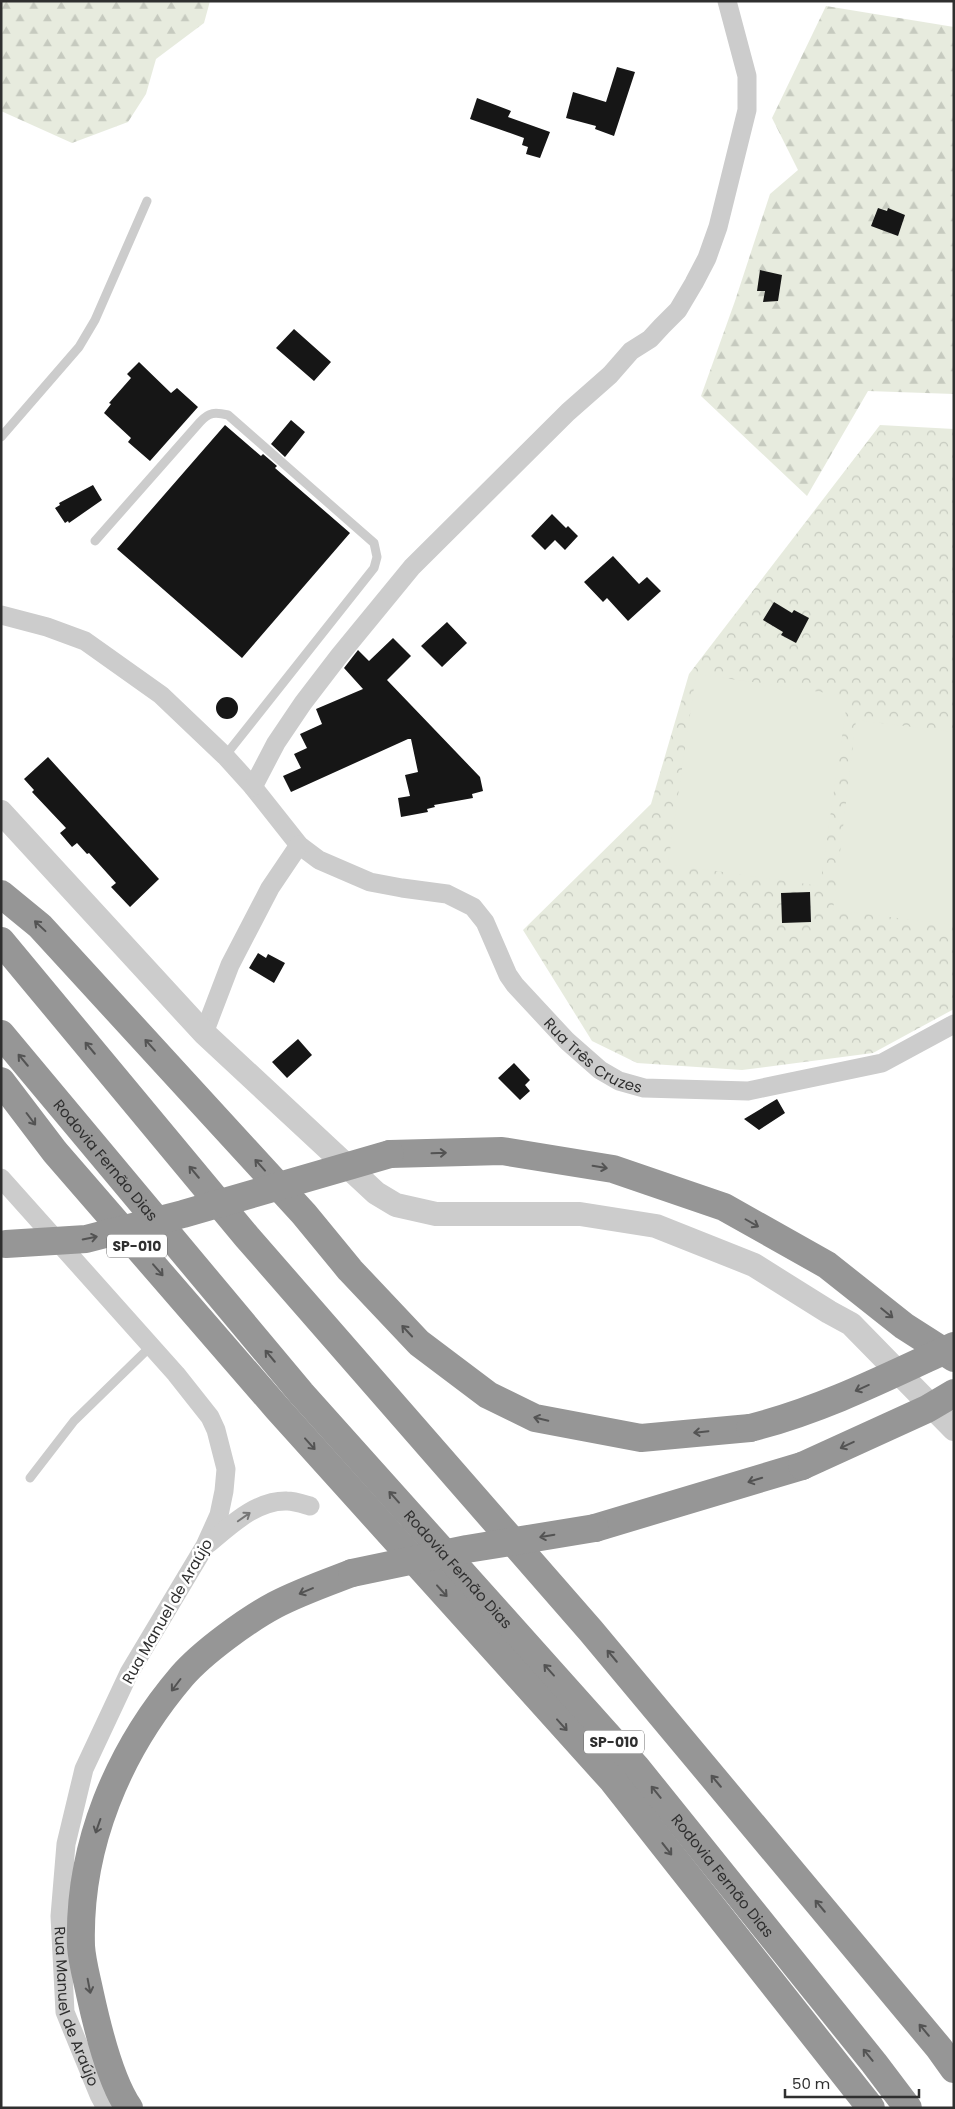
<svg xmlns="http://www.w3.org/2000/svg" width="955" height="2109" viewBox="0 0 955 2109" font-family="Poppins,sans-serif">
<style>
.forest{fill:url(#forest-firs)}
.park{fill:url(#park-crowns)}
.pitch{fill:#e7ebde}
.building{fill:#161616}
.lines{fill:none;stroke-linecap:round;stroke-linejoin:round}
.service{stroke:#ccc;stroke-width:9}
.minor{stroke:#ccc;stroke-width:19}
.tertiary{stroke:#ccc;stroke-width:24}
.motorway{stroke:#969696;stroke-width:28}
.motorway-bridge{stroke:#969696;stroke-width:28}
.oneway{stroke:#535353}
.oneway2{stroke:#767676}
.labels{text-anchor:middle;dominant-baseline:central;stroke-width:5;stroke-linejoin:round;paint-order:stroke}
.shield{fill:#fff;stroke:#6d6d6d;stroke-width:1}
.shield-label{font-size:14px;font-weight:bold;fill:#2f2f2f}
.street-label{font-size:15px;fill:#2f2f2f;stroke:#fff}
</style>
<defs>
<pattern id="forest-firs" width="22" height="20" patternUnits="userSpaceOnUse" patternTransform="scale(1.25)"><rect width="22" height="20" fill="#e7ebde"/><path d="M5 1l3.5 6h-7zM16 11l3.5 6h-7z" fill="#c6cabf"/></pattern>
<pattern id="park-crowns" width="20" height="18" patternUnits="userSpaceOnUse" patternTransform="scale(1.25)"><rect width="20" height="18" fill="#e7ebde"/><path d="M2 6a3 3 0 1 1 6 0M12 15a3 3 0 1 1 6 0" fill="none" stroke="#c6cabf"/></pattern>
</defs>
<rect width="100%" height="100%" fill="#fff"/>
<path class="forest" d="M1 1H210L204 23 156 59 146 94 128 122 72 143 1 111Z
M826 6 954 27V394L868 391 807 496 701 396 735 301 770 194 798 170 772 118Z"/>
<path class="park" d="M880 425 954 429V1009L873 1053 742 1070 637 1063 592 1041 523 930 651 804 689 674Z"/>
<path class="pitch" d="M696 674 848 696 820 886 668 864Z
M856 720 954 732V925L833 910Z"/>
<path class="building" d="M617 67 635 72 614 136 595 129 596 126 566 118 573 92 606 102Z
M477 98 511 111 508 117 550 132 540 158 526 154 528 147 522 145 524 138 470 119Z
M878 208 887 211 888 208 905 215 898 236 871 226Z
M760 270 782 275 778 301 763 302 765 291H757Z
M294 329 331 362 314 381 276 348Z
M139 362 171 393 177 388 198 407 150 461 128 442 131 438 104 413 111 404 109 403 131 378 127 374Z
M291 420 305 432 285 457 271 444Z
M225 425 261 456 263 454 277 466 275 468 350 533 242 658 117 549Z
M93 485 102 500 69 523 68 521 65 523 55 508 60 505 59 503Z
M552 514 566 528 568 526 578 536 565 550 555 540 545 550 531 536Z
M613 556 639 584 647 577 661 591 628 621 607 598 603 602 584 582Z
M774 602 792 613 794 610 809 618 796 643 781 635 783 632 763 620Z
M447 622 467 643 442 667 421 646Z
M393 638 411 656 387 680 480 777 483 791 472 794 473 798 434 805 435 807 427 809 428 812 401 817 398 798 410 796 405 775 418 772 411 739H408L291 792 283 776 301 768 294 754 307 748 300 734 322 724 316 709 363 689 344 668 358 650 369 661Z
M216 708a11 11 0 1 1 22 0a11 11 0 1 1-22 0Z
M48 757 159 879 130 907 111 887 116 883 89 853 87 854 77 843 72 847 60 833 66 828 32 792 34 790 24 779Z
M810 892 811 922 782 923 781 893Z
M258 953 266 958 268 954 285 963 274 983 249 968Z
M298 1039 312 1055 287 1078 272 1062Z
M514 1063 530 1080 525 1085 530 1091 520 1100 498 1078Z
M777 1099 785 1113 759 1130 744 1119Z"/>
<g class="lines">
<path class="service" d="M1 437 79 347 95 320 147 201
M95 541 200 422C209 412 215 412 228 415L374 543 377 557 374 568 225 756
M30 1478 74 1421 150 1347"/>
<g class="minor">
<path id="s1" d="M1 615 47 627 85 641 161 695 225 756 253 787 299 845 319 860 370 882 402 888 447 894 473 907 485 922 508 975 515 985 567 1041 600 1070 619 1081 644 1088 748 1091 882 1063 954 1024"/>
<path d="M253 787 276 743 303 703 339 656 412 567 568 412 610 375 631 351 650 339 662 326 678 310 694 283 707 258 718 227 747 110V76L727 1"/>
<path d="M204 1033 230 965 270 888 299 845"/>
<path id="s2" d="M1 1178 176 1374 210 1417 216 1430 226 1469 224 1491 219 1515 205 1546 129 1673 84 1769 66 1844 60 1916 65 2012 99 2095 106 2108"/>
<path d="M208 1544C230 1526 256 1500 287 1501 294 1501 303 1504 310 1506"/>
</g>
<path class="tertiary" d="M1 812 204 1033 376 1193 396 1205 436 1214H580L656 1226 754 1265 829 1312 851 1324 954 1429"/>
<g class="motorway">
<path d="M1 894 40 926 304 1214 350 1270 419 1343 488 1395 535 1418 641 1438 750 1428"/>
<path d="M1 941 247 1237 591 1631 939 2048 954 2069"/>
<path id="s3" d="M1 1034 301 1393 636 1767 874 2063 908 2108"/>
<path d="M1 1081 55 1152 277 1408 613 1781 871 2108"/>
<path d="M390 1154 502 1151 613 1169 724 1207 827 1265 904 1326 954 1358"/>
<path d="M595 1528 802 1466"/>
<path d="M129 2108C111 2082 97 2026 90 1994 87 1979 82 1962 81 1946 78 1846 118 1751 182 1676 203 1652 247 1620 275 1605 300 1592 326 1583 352 1573"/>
</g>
<path class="motorway-bridge" d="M6 1244 86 1239 183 1214 390 1154
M750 1428C822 1410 887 1377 954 1346
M802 1466 927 1409 954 1393
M352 1573 467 1549 595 1528"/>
</g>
<defs><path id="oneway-shaft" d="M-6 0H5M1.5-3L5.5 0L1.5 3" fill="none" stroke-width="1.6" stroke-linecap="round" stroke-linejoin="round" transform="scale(1.25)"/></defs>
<g class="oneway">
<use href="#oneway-shaft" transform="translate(40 926) rotate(-137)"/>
<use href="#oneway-shaft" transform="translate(150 1045) rotate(-132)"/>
<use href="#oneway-shaft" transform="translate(90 1048) rotate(-130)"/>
<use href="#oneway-shaft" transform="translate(23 1060) rotate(-130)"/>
<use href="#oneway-shaft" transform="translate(31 1119) rotate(53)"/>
<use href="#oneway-shaft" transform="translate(439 1153) rotate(-2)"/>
<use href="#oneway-shaft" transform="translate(260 1165) rotate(-132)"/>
<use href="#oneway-shaft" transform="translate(600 1167) rotate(9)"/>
<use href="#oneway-shaft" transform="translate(194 1172) rotate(-130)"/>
<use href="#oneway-shaft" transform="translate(752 1223) rotate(30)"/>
<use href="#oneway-shaft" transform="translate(90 1238) rotate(-11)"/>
<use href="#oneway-shaft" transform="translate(158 1270) rotate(49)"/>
<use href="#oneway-shaft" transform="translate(887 1313) rotate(39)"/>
<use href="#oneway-shaft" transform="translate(407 1331) rotate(-133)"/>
<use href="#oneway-shaft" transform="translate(270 1356) rotate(-130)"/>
<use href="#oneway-shaft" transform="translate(862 1388) rotate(156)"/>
<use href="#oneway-shaft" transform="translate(541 1419) rotate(-167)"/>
<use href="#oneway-shaft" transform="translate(701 1432) rotate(174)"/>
<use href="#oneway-shaft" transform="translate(310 1444) rotate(48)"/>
<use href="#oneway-shaft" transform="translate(847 1445) rotate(155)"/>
<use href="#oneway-shaft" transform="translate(755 1480) rotate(163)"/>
<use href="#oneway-shaft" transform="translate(394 1497) rotate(-132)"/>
<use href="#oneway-shaft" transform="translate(547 1536) rotate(170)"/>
<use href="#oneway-shaft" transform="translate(306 1591) rotate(157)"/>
<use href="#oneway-shaft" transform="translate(442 1591) rotate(48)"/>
<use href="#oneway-shaft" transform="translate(612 1656) rotate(-130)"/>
<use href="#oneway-shaft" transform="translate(549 1670) rotate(-132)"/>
<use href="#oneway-shaft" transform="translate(176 1685) rotate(127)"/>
<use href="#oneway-shaft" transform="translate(562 1725) rotate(48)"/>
<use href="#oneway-shaft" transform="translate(716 1781) rotate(-130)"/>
<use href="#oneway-shaft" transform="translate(656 1792) rotate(-129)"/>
<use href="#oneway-shaft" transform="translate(98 1826) rotate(109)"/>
<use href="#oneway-shaft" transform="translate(667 1849) rotate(52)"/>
<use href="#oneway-shaft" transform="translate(820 1906) rotate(-130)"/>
<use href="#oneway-shaft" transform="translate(89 1986) rotate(79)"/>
<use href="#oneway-shaft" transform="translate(924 2030) rotate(-130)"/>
<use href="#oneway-shaft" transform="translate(868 2055) rotate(-129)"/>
</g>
<use class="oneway2" href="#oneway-shaft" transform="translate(244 1517) rotate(-35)"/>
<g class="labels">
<g class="shield">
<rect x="107" y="1234.5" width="60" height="23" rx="4"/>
<rect x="584" y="1730.5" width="60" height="23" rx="4"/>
</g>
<g class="shield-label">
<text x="137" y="1246">SP-010</text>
<text x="614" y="1742">SP-010</text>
</g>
<g class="street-label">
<text stroke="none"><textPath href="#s1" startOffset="769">Rua Três Cruzes</textPath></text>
<text stroke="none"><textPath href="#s3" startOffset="164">Rodovia Fernão Dias</textPath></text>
<text stroke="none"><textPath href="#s3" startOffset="704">Rodovia Fernão Dias</textPath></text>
<text transform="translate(167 1611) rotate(-60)">Rua Manuel de Araújo</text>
<text stroke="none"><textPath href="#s3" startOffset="1109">Rodovia Fernão Dias</textPath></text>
<text stroke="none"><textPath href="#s2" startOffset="949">Rua Manuel de Araújo</textPath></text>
</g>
</g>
<rect width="955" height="2109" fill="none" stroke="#2f2f2f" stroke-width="5"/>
<path d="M785 2089v8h134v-8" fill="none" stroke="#2f2f2f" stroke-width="2.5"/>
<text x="792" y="2089" font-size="15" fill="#2f2f2f" stroke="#ffffff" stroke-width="4" paint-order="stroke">50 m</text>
</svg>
